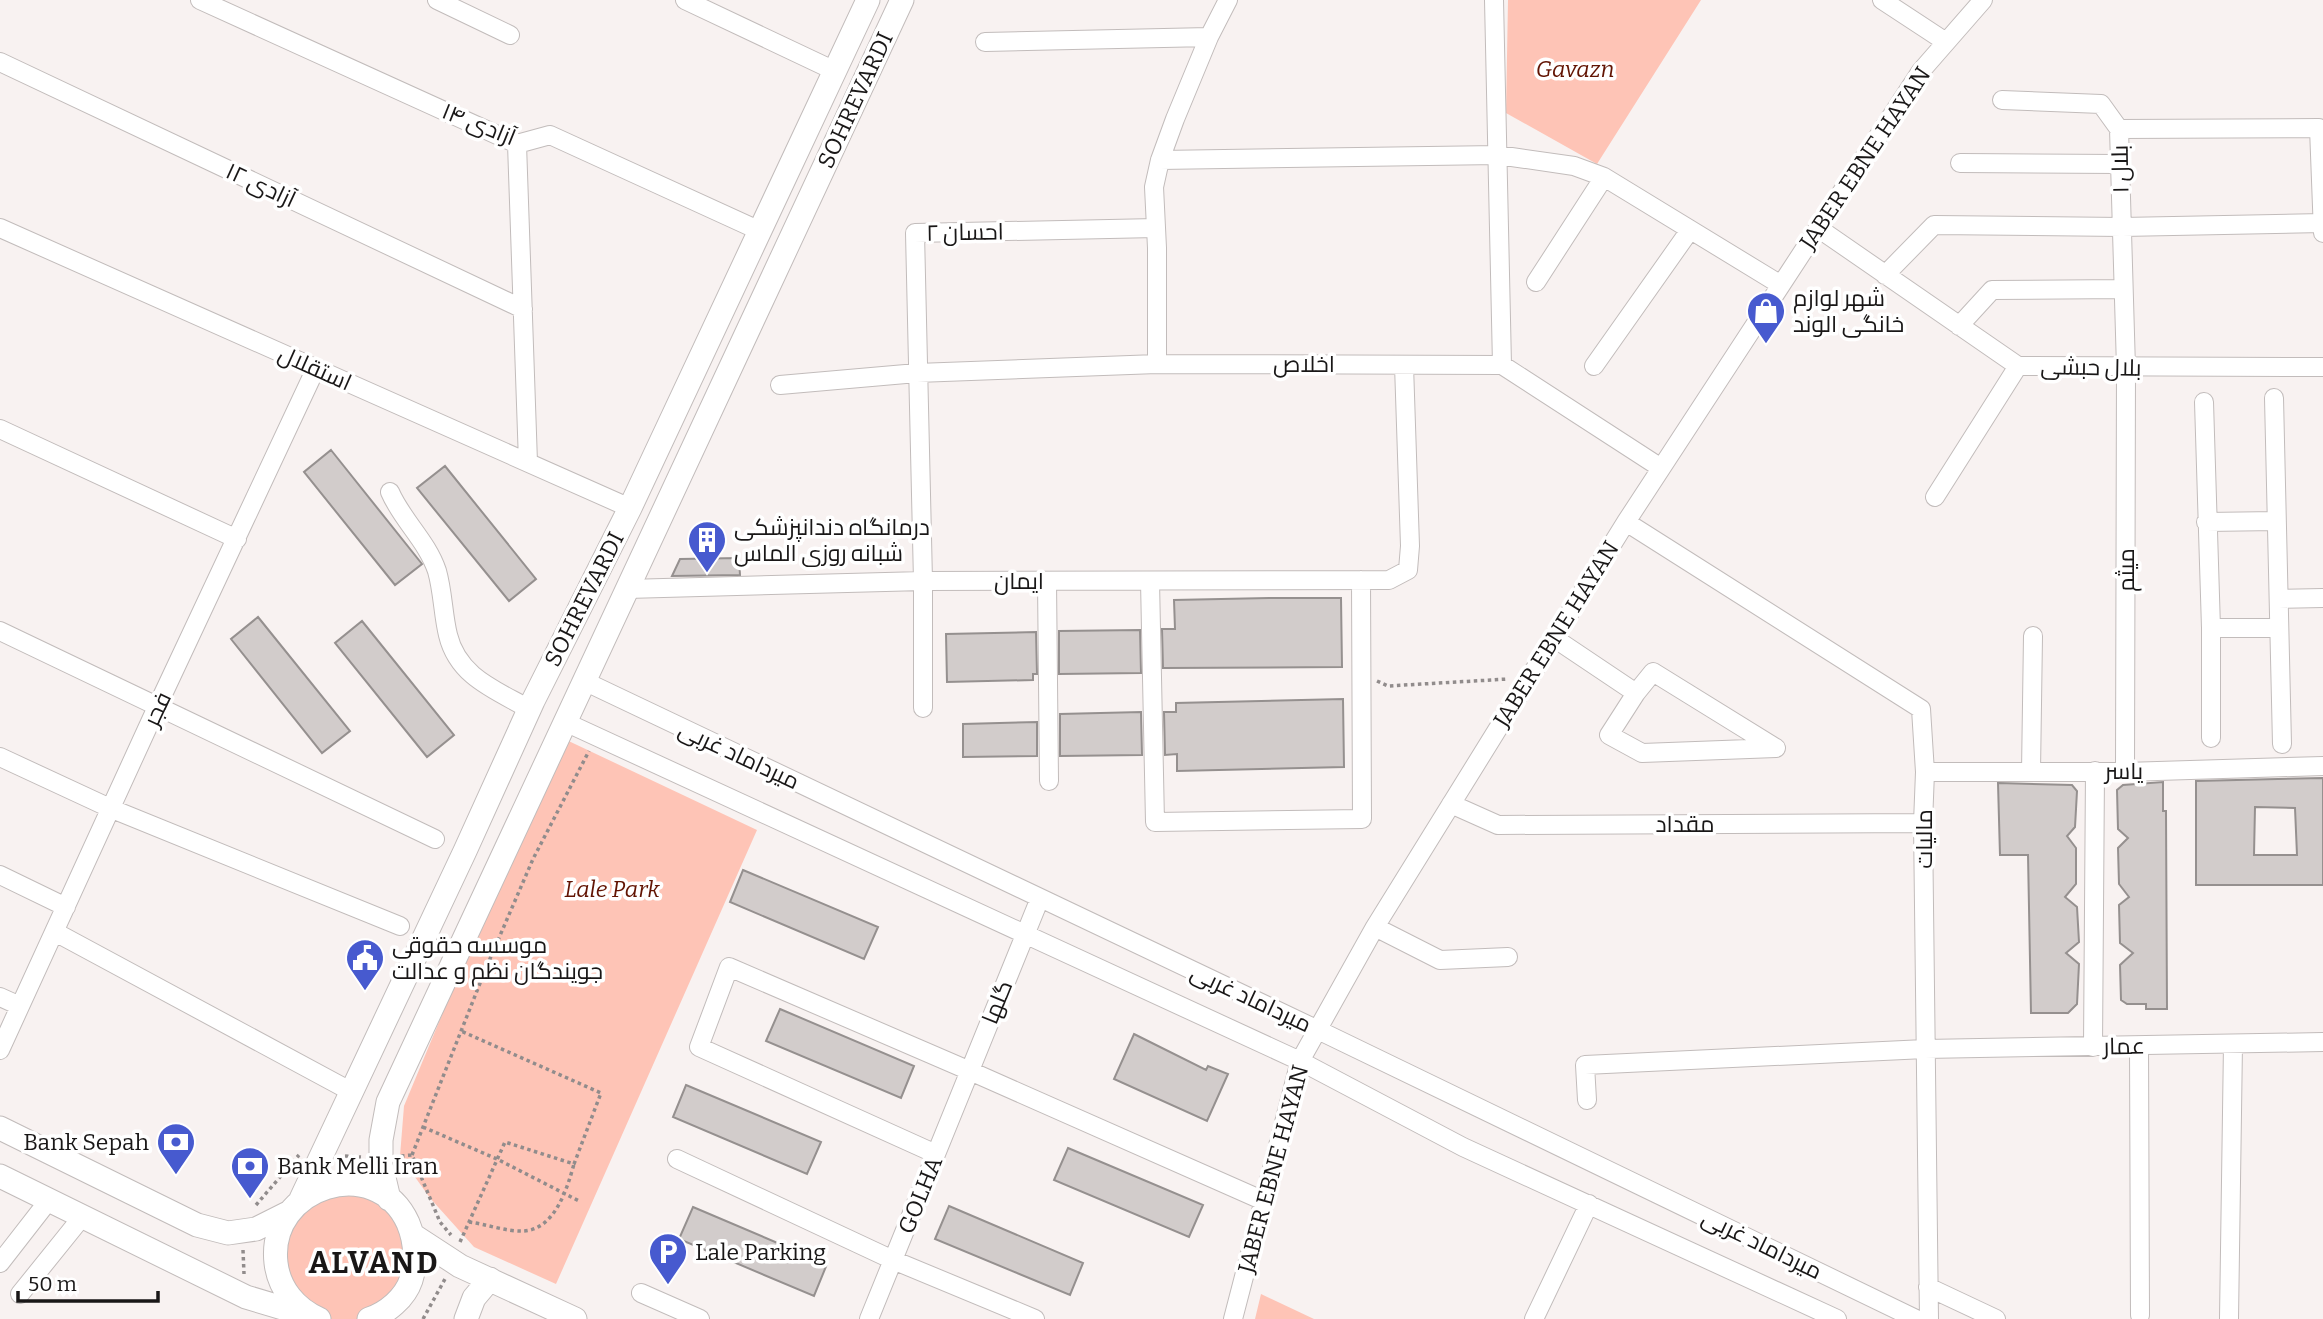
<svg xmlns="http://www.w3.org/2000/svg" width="2323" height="1319" viewBox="0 0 2323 1319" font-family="Bitter,Cairo,serif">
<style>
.green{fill:#fec4b6}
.building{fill:#d2cccb;stroke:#95908f;stroke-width:2;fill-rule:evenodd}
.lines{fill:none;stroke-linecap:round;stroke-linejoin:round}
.minor-casing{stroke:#c2bcbb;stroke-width:20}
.major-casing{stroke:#c2bcbb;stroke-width:25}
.path{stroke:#918c8c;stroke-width:3.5;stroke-dasharray:3.5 3.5;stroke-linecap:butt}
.minor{stroke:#fff;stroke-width:18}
.major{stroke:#fff;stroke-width:23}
.labels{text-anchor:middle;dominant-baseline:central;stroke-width:7;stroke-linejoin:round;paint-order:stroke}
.park-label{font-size:23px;font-style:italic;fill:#621403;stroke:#fff}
.street-label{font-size:23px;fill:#191717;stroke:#fff}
.poi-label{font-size:23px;fill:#191717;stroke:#fff;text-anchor:start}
.district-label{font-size:30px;font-weight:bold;letter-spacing:2px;fill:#191717;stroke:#fff}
</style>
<rect width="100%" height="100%" fill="#f8f2f1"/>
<path class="green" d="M1508 0H1701L1597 164 1506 113Z
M558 736 757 830 556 1284 474 1247 430 1198 400 1156 404 1106Z
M325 1186 389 1199 416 1261 369 1319H319L294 1303 278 1231Z
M1261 1294 1314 1319H1255Z"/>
<path class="building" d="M331 450 422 564 395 585 304 472Z
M445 466 536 579 509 601 417 488Z
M739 558 740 575 672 576 680 559Z
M1269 598H1341L1342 667 1163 668 1162 629H1175L1174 600Z
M258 617 350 731 322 753 231 639Z
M362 621 454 735 427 757 335 643Z
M1140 630 1141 673 1059 674V631Z
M1036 632 1037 674H1033V680L947 682 946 634Z
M1343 699 1344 767 1177 771V754L1165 755 1164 712H1176V703Z
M1141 712 1142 755 1060 756V714Z
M1037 722V756L963 757V724Z
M2323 778V885H2196V781ZM2255 807 2295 808 2297 855H2254Z
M2163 782V811H2166L2167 1009H2146V1004H2127L2121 1000 2120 965 2133 953 2120 943 2119 905 2129 897 2119 884 2118 848 2128 838 2118 829 2117 790 2123 785Z
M1998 783 2072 785 2077 791 2075 827 2067 836 2076 848V884L2065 897 2077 907 2079 942 2066 953 2079 964 2077 1004 2068 1013H2031L2028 855H2000Z
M743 870 878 927 864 959 730 902Z
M780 1009 914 1066 901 1098 766 1041Z
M1134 1034 1206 1070 1208 1066 1228 1074 1207 1121 1114 1079Z
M686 1085 821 1142 807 1174 673 1117Z
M1068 1148 1203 1205 1189 1237 1054 1180Z
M949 1206 1083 1263 1070 1295 935 1239Z
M693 1207 827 1264 814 1296 679 1239Z"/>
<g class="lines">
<defs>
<path id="minor" d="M200 0 517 144 550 135 760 231
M437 0 510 35
M685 0 835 71
M1494 0 1502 365
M1882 0 1946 42
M985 42 1209 37
M0 62 523 309
M2002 100 2101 104 2119 129
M517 144 528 462
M1160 160 1498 155 1574 166 1604 177 1781 285
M1960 163 2120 164
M0 228 630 508
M1818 228 2018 366 2323 367
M1885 275 1934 225 2122 227 2323 223
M1536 282 1604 177
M1959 326 1992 290 2123 289
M1157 364V248L1154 187 1160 160 1175 119 1209 37 1228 0
M1594 366 1690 230
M780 385 917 373 1157 364 1502 365 1661 468
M2274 398 2282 744
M2204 402 2211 628V738
M0 429 237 539
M390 492C402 520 427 541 437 571 443 592 443 615 448 635 458 677 496 690 529 709
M1935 497 2018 366
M1626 522 1921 709 1925 772 1923 823 1929 1319
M2206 522 2276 521
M1047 581 1049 781
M1150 581 1155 822 1362 819 1361 580
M627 589 923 581 1389 580 1408 570 1410 546 1404 365
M2279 599 2323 598
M2211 628H2279
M0 631 435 839
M1554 638 1636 693 1653 672 1776 748 1642 753 1609 735 1636 693
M584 681 1318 1030 1916 1319
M923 708V581L915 233 1156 228
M565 722 1300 1061 1463 1147 1837 1319
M0 757 112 809 400 926
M1925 772H2125L2323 766
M2031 772 2033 636
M2125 772 2126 368 2119 129 2319 128 2323 233
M1451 804 1498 825 1923 823
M0 875 66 907
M1375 927 1440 960 1508 957
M55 932 352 1092
M0 997 20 1006
M2139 1046 2140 1315
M2093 1047 2095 771
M0 1050 157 707 316 368
M1587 1100 1585 1065 1925 1049 2323 1042
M936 1154 699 1047 729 967 970 1071 1264 1201
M677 1159 893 1260 1035 1319
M0 1263 49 1200
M1928 1287 1996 1319
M641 1293 700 1319
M20 1294 82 1217
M869 1319 1040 898
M1233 1319 1300 1061 1375 927 1626 522 1921 71 1983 0
M1534 1319 1589 1204
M2229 1319 2233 1044"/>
<path id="major" d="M0 1128 197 1225 228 1233 256 1229 288 1213
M0 1176 246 1297 306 1315
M301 1199 465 851 533 701 630 508 868 0
M389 1199 381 1165V1140L388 1102 902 0
M414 1236 460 1266 575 1319
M319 1319C296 1309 279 1289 276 1263 267 1186 376 1152 408 1223 416 1242 417 1260 411 1280 405 1298 387 1313 369 1319
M466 1319 474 1298 490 1279"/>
</defs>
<use href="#minor" class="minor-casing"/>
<use href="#major" class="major-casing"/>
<path class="path" d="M1377 681 1388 686 1508 679
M423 1127 497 1159 581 1202
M412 1155 486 968 533 859 589 751
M345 1156 361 1157
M401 1156 412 1155 440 1222 451 1235
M256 1205 299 1155
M469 1222C485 1224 508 1232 524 1231 555 1229 567 1189 574 1164
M460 1242 505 1142 574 1164 601 1093 461 1031
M243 1250 244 1274
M423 1319 445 1279"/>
<use href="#minor" class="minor"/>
<use href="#major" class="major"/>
</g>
<defs>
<symbol id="shop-pin" viewBox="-11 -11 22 30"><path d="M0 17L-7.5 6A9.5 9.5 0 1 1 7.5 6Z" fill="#475acf" stroke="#fff"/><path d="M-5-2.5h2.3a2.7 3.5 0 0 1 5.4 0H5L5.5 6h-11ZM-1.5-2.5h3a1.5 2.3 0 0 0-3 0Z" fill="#fff"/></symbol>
<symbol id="building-pin" viewBox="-11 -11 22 30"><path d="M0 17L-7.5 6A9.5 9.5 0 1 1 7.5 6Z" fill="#475acf" stroke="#fff"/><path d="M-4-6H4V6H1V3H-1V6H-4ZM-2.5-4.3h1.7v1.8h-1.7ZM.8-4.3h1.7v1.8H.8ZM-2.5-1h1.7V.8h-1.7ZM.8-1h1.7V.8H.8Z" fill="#fff"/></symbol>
<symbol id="civic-pin" viewBox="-11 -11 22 30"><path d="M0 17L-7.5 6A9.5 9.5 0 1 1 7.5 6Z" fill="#475acf" stroke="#fff"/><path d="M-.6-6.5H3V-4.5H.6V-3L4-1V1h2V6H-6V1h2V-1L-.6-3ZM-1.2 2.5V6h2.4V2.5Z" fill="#fff"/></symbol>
<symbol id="bank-pin" viewBox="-11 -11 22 30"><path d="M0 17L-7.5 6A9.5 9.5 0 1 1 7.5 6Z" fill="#475acf" stroke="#fff"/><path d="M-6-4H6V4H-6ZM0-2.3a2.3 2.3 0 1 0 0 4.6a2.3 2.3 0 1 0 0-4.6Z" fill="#fff"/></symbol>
<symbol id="parking-pin" viewBox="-11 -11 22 30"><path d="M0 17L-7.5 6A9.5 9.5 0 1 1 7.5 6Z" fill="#475acf" stroke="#fff"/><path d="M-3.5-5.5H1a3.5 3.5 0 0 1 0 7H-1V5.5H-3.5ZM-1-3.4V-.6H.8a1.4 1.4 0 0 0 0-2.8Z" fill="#fff"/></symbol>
</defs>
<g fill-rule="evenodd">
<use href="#shop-pin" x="1744" y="289" width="44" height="60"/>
<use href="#building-pin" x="685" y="518" width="44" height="60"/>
<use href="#civic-pin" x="343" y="936" width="44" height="60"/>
<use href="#bank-pin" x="154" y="1120" width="44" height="60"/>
<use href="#bank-pin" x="228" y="1144" width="44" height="60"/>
<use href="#parking-pin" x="646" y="1230" width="44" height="60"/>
</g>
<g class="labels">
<g class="park-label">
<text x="1575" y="69">Gavazn</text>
<text x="612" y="889">Lale Park</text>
</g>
<g class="street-label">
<text transform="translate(855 100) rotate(-65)">SOHREVARDI</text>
<text transform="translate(479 124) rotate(22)">آزادی ۱۴</text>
<text transform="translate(1865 158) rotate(-56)">JABER EBNE HAYAN</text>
<text transform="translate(2120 169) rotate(-91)">بلال ۱</text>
<text transform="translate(261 185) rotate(25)">آزادی ۱۲</text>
<text transform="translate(965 232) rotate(-1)">احسان ۲</text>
<text x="1304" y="364">اخلاص</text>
<text transform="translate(2091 367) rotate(1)">بلال حبشی</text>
<text transform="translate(315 368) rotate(24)">استقلال</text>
<text transform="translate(2126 570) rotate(-90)">میثم</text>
<text x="1019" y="581">ایمان</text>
<text transform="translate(584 599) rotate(-63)">SOHREVARDI</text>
<text transform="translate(1556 634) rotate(-58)">JABER EBNE HAYAN</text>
<text transform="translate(157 709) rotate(-65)">فجر</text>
<text transform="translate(739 755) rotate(25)">میرداماد غربی</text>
<text x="2124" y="771">یاسر</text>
<text x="1685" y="824">مقداد</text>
<text transform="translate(1924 839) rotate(-90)">مالیات</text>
<text transform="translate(1251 998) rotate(25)">میرداماد غربی</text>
<text transform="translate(997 1002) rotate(-68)">گلها</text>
<text transform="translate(2124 1046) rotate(-1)">عمار</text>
<text transform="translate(1273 1169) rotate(-75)">JABER EBNE HAYAN</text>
<text transform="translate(920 1195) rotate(-68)">GOLHA</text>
<text transform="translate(1762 1244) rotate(26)">میرداماد غربی</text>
</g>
<g class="poi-label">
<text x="1793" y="298">شهر لوازم<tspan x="1793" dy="26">خانگی الوند</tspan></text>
<text x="734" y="527">درمانگاه دندان‍‍پزشکی<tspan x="734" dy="26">شبانه روزی الماس</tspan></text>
<text x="392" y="945">موسسه حقوقی<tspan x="392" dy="26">جویندگان نظم و عدالت</tspan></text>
<text x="149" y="1142" text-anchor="end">Bank Sepah</text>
<text x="277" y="1166">Bank Melli Iran</text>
<text x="695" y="1252">Lale Parking</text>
</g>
<g class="district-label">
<text x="374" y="1263">ALVAND</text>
</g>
</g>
<path d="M18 1291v10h140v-10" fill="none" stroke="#191717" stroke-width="3.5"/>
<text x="28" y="1291" font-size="21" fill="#191717" stroke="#ffffff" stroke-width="5" paint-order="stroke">50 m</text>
</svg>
